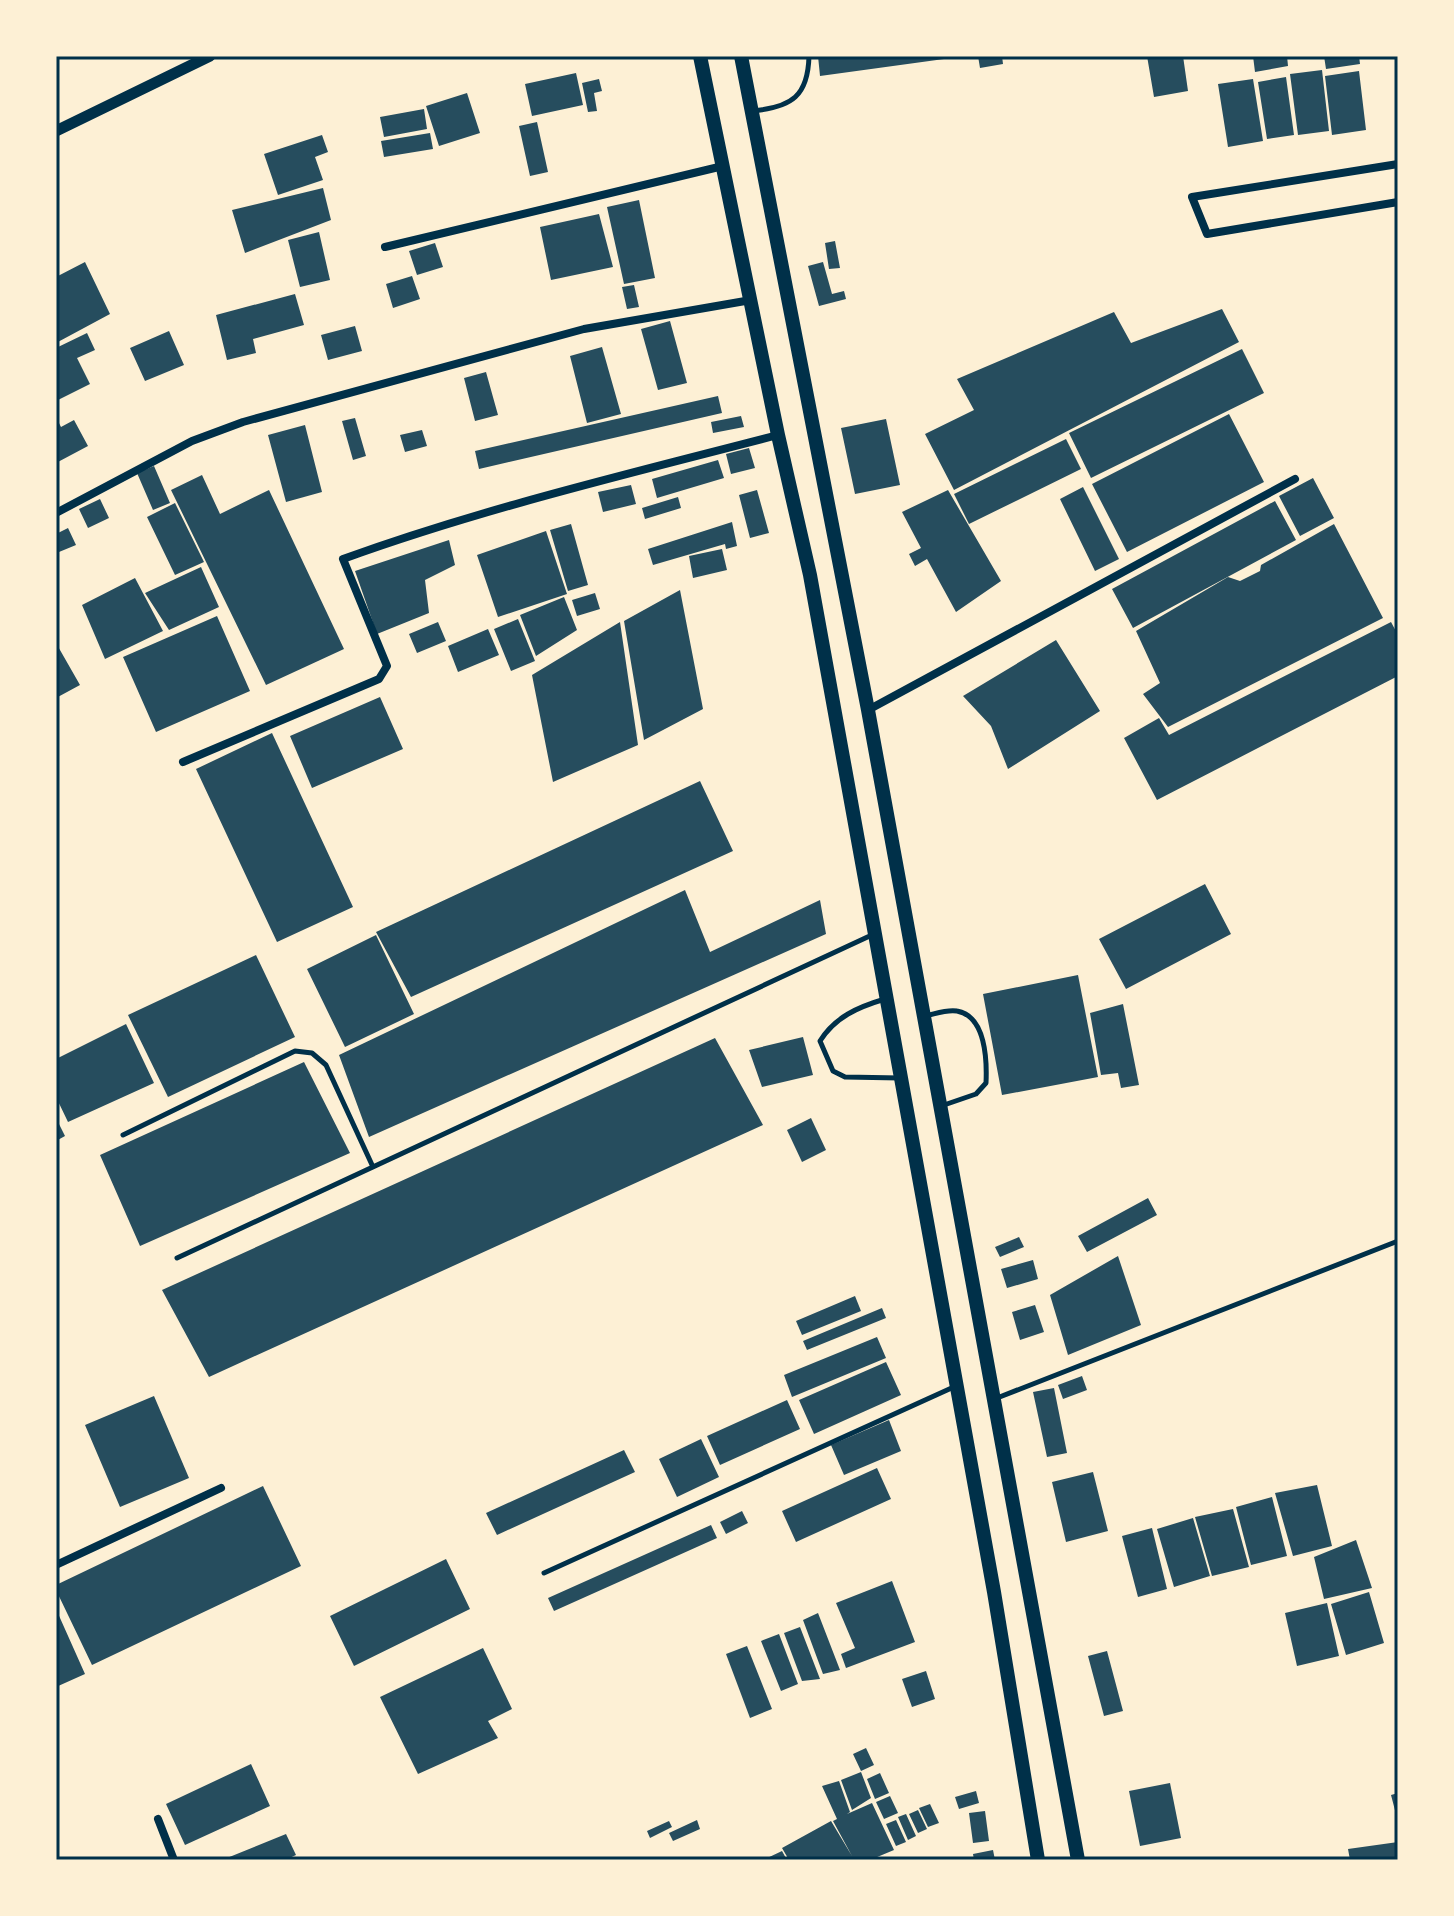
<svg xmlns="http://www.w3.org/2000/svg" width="1454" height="1916" font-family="'Noto Sans',sans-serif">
	<rect width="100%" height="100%" fill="#fdf0d5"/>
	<path fill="#264d5e" d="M 818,56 L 943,56 L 944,59 L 820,76 Z
		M 978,56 L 1002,56 L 1003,64 L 980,68 Z
		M 1147,56 L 1183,56 L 1188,91 L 1154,97 Z
		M 1253,56 L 1287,56 L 1288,66 L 1255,72 Z
		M 1324,56 L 1359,56 L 1360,64 L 1326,69 Z
		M 1322,70 L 1329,131 L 1298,135 L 1290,74 Z
		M 1359,71 L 1366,130 L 1332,135 L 1325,76 Z
		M 576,73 L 583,105 L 532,116 L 525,84 Z
		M 1286,77 L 1294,135 L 1267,139 L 1258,82 Z
		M 599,79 L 602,91 L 594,93 L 597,111 L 588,112 L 582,83 Z
		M 1253,79 L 1263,141 L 1228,147 L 1218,84 Z
		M 467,93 L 480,133 L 439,146 L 426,106 Z
		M 424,109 L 427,129 L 384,137 L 380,117 Z
		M 537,122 L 548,172 L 530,176 L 519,126 Z
		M 430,133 L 433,149 L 384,157 L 381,141 Z
		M 322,135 L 328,152 L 315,157 L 323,180 L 278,195 L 264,154 Z
		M 323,188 L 331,220 L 245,253 L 232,210 Z
		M 639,200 L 655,278 L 624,284 L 607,207 Z
		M 599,214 L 613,267 L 551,280 L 540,227 Z
		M 319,232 L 330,280 L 300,287 L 288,240 Z
		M 835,241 L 840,268 L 829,269 L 825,243 Z
		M 435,243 L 443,267 L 417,275 L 409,251 Z
		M 85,262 L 110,314 L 56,343 L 56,277 Z
		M 823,262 L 832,294 L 844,291 L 846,299 L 819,306 L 808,266 Z
		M 412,276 L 420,299 L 393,308 L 386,284 Z
		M 634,285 L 639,307 L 627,309 L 622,287 Z
		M 295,294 L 304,325 L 253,339 L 256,353 L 227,360 L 216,315 Z
		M 1222,309 L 1239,342 L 954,490 L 925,434 L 974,410 L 957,379 L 1114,312 L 1131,343 Z
		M 670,321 L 687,383 L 658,390 L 641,329 Z
		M 355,326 L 362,351 L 328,360 L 321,335 Z
		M 169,331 L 184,365 L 145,381 L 130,348 Z
		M 87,333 L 95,350 L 77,358 L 90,384 L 56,401 L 56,348 Z
		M 602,347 L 621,414 L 587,423 L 570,356 Z
		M 1242,349 L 1264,393 L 1091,478 L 1069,433 Z
		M 486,372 L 498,415 L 475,421 L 464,378 Z
		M 718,396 L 722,413 L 479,469 L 475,451 Z
		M 1229,414 L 1264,482 L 1127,552 L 1092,484 Z
		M 741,416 L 744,427 L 713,433 L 711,422 Z
		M 56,417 L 61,427 L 74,420 L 88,446 L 56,463 Z
		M 355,418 L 366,456 L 353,460 L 342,421 Z
		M 886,419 L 900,485 L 855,494 L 841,428 Z
		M 305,425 L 322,492 L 286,502 L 268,435 Z
		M 422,430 L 427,446 L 405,452 L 400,435 Z
		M 1066,439 L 1081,469 L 969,524 L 954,494 Z
		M 749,448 L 755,468 L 731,474 L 726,454 Z
		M 718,460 L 724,478 L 657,498 L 652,479 Z
		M 154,466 L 170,503 L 153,510 L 137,473 Z
		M 202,475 L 220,514 L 269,490 L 344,649 L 266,685 L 171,490 Z
		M 1313,478 L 1334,518 L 1300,536 L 1279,496 Z
		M 631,485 L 636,504 L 603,512 L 598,492 Z
		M 1083,487 L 1119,559 L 1095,571 L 1060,499 Z
		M 757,490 L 769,533 L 750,538 L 739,495 Z
		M 948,490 L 1001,581 L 956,612 L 927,559 L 915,566 L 909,554 L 921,548 L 902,512 Z
		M 678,497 L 681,508 L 645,519 L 642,508 Z
		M 100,499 L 109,518 L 88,528 L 79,509 Z
		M 1275,501 L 1296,540 L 1133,628 L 1112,589 Z
		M 175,503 L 204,562 L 175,575 L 147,517 Z
		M 732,522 L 737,546 L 726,549 L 725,544 L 653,565 L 648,549 Z
		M 571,524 L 588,585 L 568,591 L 550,530 Z
		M 1334,524 L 1383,618 L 1168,727 L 1143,694 L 1160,683 L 1136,631 L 1228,577 L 1240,581 L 1260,571 L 1261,565 Z
		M 68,528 L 76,545 L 59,552 L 56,534 Z
		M 546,531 L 567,594 L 498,617 L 477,555 Z
		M 449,540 L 455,565 L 425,580 L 429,613 L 377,634 L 355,571 Z
		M 722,549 L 727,570 L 693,578 L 689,556 Z
		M 201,567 L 219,607 L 169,630 L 145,593 Z
		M 135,578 L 163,631 L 105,659 L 82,605 Z
		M 680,590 L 703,709 L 644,740 L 624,621 Z
		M 595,593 L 600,609 L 577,616 L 572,600 Z
		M 564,597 L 577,630 L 536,656 L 520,615 Z
		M 217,616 L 250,691 L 156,732 L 123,657 Z
		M 518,619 L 535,661 L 511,671 L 494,629 Z
		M 438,622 L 446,641 L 417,653 L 409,634 Z
		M 620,622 L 638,745 L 553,782 L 532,675 Z
		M 1391,622 L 1398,635 L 1398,676 L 1157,800 L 1124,738 L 1159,718 L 1169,735 Z
		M 488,629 L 499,655 L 458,672 L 448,646 Z
		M 1056,640 L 1100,711 L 1008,769 L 991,726 L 963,696 Z
		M 56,643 L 80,685 L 56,698 Z
		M 380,697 L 403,749 L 312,788 L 290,736 Z
		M 272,733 L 353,907 L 277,942 L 196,769 Z
		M 700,781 L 733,851 L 411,997 L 376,932 Z
		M 1205,884 L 1231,934 L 1126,989 L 1099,939 Z
		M 685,890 L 710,952 L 820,900 L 826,934 L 369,1137 L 339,1055 Z
		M 376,935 L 414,1014 L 345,1047 L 307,969 Z
		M 256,955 L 295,1037 L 168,1097 L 128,1015 Z
		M 1078,975 L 1098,1077 L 1002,1095 L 983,994 Z
		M 1123,1004 L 1139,1085 L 1121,1088 L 1118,1073 L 1101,1075 L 1090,1013 Z
		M 126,1024 L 154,1083 L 68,1122 L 56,1097 L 56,1059 Z
		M 803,1037 L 813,1075 L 762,1087 L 749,1050 Z
		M 715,1038 L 763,1125 L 209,1377 L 162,1290 Z
		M 304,1062 L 350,1153 L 140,1246 L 100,1155 Z
		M 56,1118 L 65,1136 L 56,1141 Z
		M 811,1118 L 826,1150 L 802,1162 L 787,1130 Z
		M 1148,1198 L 1157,1215 L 1087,1252 L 1078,1236 Z
		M 1019,1237 L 1024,1247 L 1000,1257 L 995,1247 Z
		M 1118,1256 L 1141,1325 L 1068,1355 L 1050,1295 Z
		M 1033,1260 L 1038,1279 L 1007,1288 L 1001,1269 Z
		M 855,1296 L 861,1311 L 802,1335 L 796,1321 Z
		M 1035,1305 L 1044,1332 L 1020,1340 L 1012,1312 Z
		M 882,1308 L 886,1318 L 807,1350 L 803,1341 Z
		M 877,1337 L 886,1358 L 792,1397 L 784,1375 Z
		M 886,1362 L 901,1395 L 814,1434 L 799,1400 Z
		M 1082,1376 L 1087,1390 L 1063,1399 L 1058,1385 Z
		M 1054,1388 L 1067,1453 L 1047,1457 L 1033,1392 Z
		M 154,1396 L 189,1478 L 120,1507 L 85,1425 Z
		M 787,1400 L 800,1429 L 720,1465 L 707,1436 Z
		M 889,1420 L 901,1451 L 844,1475 L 831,1445 Z
		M 701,1439 L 719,1477 L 677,1497 L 659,1459 Z
		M 624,1450 L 635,1472 L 497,1535 L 486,1513 Z
		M 877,1468 L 891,1499 L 796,1542 L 782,1511 Z
		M 1093,1472 L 1108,1531 L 1066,1542 L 1052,1482 Z
		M 1317,1485 L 1332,1546 L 1293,1556 L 1275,1493 Z
		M 263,1486 L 301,1566 L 92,1665 L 56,1590 L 56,1585 Z
		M 1272,1497 L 1287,1556 L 1251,1565 L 1236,1507 Z
		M 1233,1509 L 1249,1567 L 1212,1576 L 1195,1517 Z
		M 742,1511 L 748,1523 L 726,1534 L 720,1522 Z
		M 1193,1518 L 1210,1576 L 1174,1587 L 1157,1529 Z
		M 711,1525 L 717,1538 L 554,1611 L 548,1598 Z
		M 1152,1528 L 1167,1589 L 1138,1597 L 1122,1536 Z
		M 1356,1540 L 1372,1588 L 1324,1599 L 1314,1557 Z
		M 446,1559 L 470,1609 L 354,1666 L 330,1616 Z
		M 892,1581 L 915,1642 L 846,1668 L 841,1654 L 855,1648 L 836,1603 Z
		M 1369,1592 L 1384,1643 L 1346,1655 L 1331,1604 Z
		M 1327,1603 L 1339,1656 L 1297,1666 L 1285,1613 Z
		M 56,1609 L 85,1674 L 56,1687 Z
		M 818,1613 L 840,1670 L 823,1674 L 803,1620 Z
		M 800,1627 L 820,1679 L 802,1681 L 784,1633 Z
		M 779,1634 L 798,1684 L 781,1691 L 761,1641 Z
		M 747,1646 L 772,1709 L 750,1718 L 726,1654 Z
		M 483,1648 L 512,1709 L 488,1721 L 498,1738 L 418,1774 L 380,1697 Z
		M 1107,1651 L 1123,1711 L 1104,1716 L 1088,1656 Z
		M 926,1671 L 935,1699 L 912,1707 L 902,1679 Z
		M 866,1748 L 874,1765 L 861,1771 L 853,1754 Z
		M 251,1764 L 270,1806 L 185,1845 L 166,1804 Z
		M 861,1772 L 871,1798 L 852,1810 L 841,1780 Z
		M 880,1773 L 889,1793 L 875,1799 L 867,1779 Z
		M 839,1781 L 850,1812 L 847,1814 L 872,1803 L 894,1850 L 870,1860 L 789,1860 L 782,1848 L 831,1821 L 852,1856 L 833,1821 L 837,1819 L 822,1786 Z
		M 1170,1783 L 1181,1838 L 1140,1846 L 1129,1791 Z
		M 976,1791 L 979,1803 L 959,1809 L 955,1797 Z
		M 1398,1793 L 1398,1818 L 1397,1818 L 1391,1795 Z
		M 890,1796 L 898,1813 L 884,1819 L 876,1802 Z
		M 930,1804 L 939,1823 L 928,1827 L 919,1808 Z
		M 918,1810 L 927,1829 L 918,1833 L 909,1814 Z
		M 985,1811 L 989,1841 L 973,1843 L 969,1813 Z
		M 906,1814 L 916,1836 L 908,1840 L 898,1817 Z
		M 697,1820 L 700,1829 L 673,1841 L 669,1833 Z
		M 896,1820 L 906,1842 L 896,1846 L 886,1824 Z
		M 669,1821 L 672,1827 L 650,1838 L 647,1831 Z
		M 286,1834 L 296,1855 L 285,1860 L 222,1860 Z
		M 1398,1842 L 1398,1860 L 1350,1860 L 1348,1849 Z
		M 993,1850 L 995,1860 L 974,1860 L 973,1854 Z
		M 782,1851 L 787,1860 L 763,1860 Z"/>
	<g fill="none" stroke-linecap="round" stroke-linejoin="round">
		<path stroke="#003049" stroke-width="5" d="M 753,111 C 792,107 808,96 809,56
			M 885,999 C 858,1007 835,1017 820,1041 L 833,1071 L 845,1077 L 900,1078
			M 925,1016 C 935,1014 947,1009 957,1011 C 986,1016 987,1061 986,1083 L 976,1094 L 944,1105
			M 123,1135 L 295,1051 L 312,1053 L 326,1065 L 373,1167
			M 177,1258 L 874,934
			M 997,1398 L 1398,1241
			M 544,1573 L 956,1386"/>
		<path stroke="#003049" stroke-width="8" d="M 1398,164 L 1192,197 L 1207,234 L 1398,202
			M 385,247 L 723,166
			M 56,513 L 192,441 L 243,422 L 584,329 L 751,300
			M 868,710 L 1295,479
			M 183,762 L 379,679 L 387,666 L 343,559 C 484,508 632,473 778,435
			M 56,1565 L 221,1488
			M 158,1819 L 174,1860"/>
		<path stroke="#003049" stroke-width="11" d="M 56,131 L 210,56"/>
		<path stroke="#003049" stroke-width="14" d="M 700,56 L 778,435 L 810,575 L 994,1592 L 1038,1860
			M 741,56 L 868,710 L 1078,1860"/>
	</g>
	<rect width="1454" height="1916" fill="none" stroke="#fdf0d5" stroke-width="116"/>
	<rect x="58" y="58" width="1338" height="1800" fill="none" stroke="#003049" stroke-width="3"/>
</svg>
